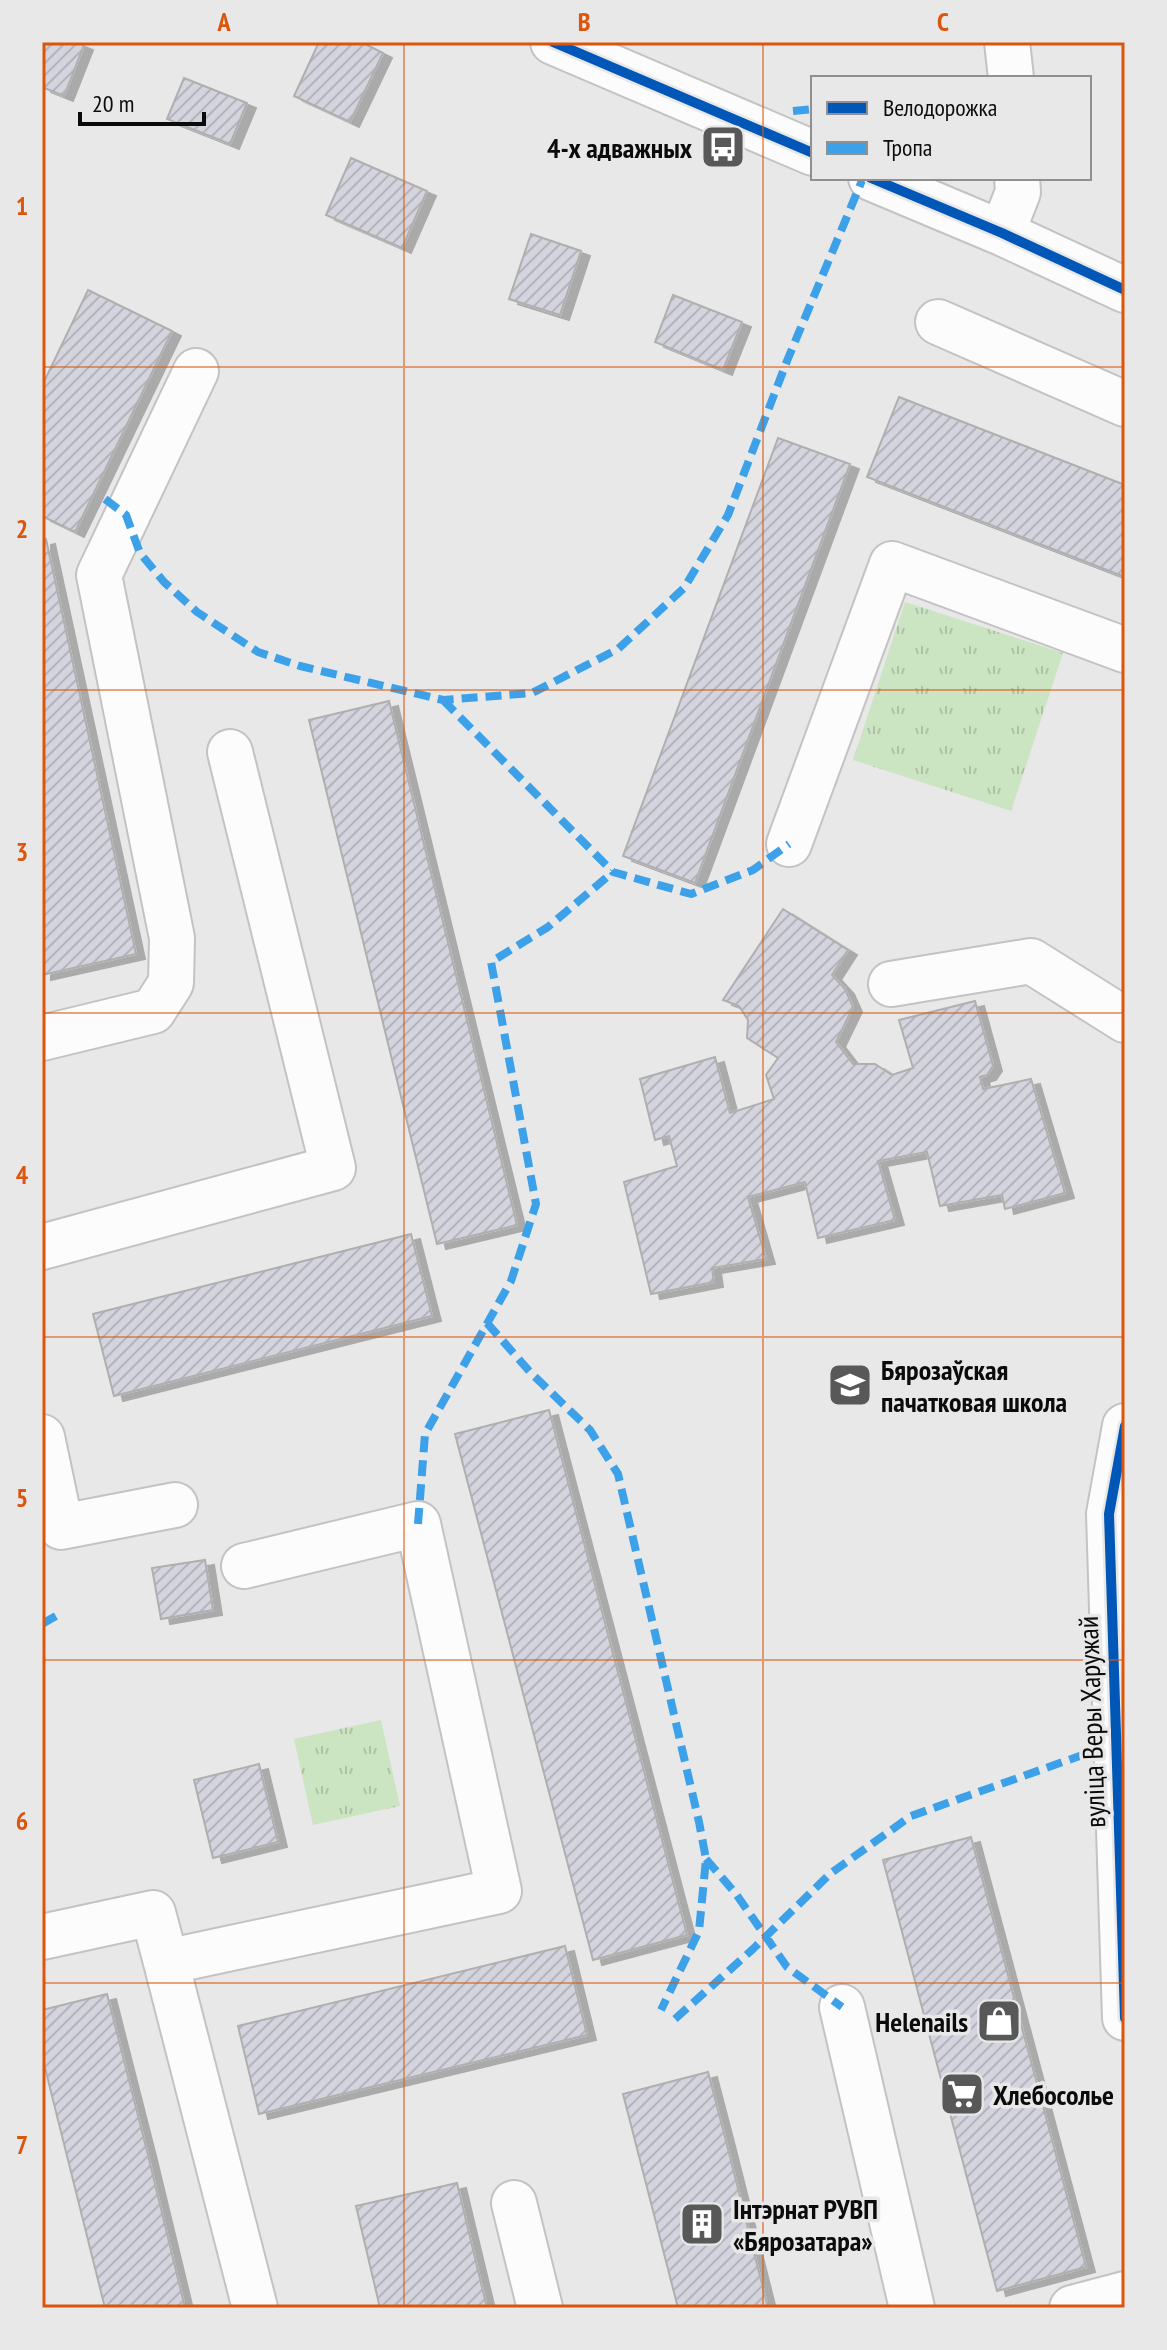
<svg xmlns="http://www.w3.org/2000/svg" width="1167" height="2350" font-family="'PT Sans Narrow',sans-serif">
	<defs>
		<pattern id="park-tufts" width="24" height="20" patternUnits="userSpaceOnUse" patternTransform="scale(2)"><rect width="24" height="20" fill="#cbe4c1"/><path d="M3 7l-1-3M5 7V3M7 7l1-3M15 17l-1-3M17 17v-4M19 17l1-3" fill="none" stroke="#adc2a5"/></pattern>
		<pattern id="building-hatch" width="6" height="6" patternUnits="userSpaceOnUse" patternTransform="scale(2)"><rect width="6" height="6" fill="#d3d4dd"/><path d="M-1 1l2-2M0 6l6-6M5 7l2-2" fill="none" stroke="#b4b5bc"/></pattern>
		<filter id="shadow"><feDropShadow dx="9" dy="5" stdDeviation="0" flood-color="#0004"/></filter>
	</defs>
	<rect width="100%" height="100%" fill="#e8e8e9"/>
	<path fill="url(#park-tufts)" d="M 905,602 L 1063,653 L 1011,811 L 853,760 Z
		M 381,1720 L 400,1806 L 313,1825 L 294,1739 Z"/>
	<path fill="url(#building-hatch)" stroke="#afafb0" stroke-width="2" filter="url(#shadow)" d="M 42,42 L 76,42 L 84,45 L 64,96 L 42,87 Z
		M 319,42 L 361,42 L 383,53 L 350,122 L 294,96 Z
		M 184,78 L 247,103 L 230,144 L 167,119 Z
		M 351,158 L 427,191 L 402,248 L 326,215 Z
		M 531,234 L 581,251 L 560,315 L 509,299 Z
		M 88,290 L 172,331 L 75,532 L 42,516 L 42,386 Z
		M 673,295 L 742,322 L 723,370 L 655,342 Z
		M 899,397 L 1125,485 L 1125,577 L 867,477 Z
		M 778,438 L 850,464 L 695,883 L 623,856 Z
		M 46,539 L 136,954 L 42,975 L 42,540 Z
		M 389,701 L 517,1225 L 437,1244 L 309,720 Z
		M 783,909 L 848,950 L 832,975 L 845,989 L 853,1007 L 836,1042 L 853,1064 L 875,1064 L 892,1075 L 913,1068 L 899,1020 L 975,1001 L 993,1066 L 987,1075 L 980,1077 L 983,1089 L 1031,1079 L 1065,1193 L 1005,1209 L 1002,1195 L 940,1206 L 927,1152 L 878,1161 L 895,1220 L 818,1238 L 805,1182 L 748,1197 L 766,1259 L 712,1268 L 714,1282 L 651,1294 L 624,1182 L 677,1166 L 669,1136 L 655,1140 L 640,1079 L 715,1057 L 730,1113 L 774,1099 L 766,1075 L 778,1058 L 747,1038 L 748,1020 L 739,1006 L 723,1000 Z
		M 411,1234 L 432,1316 L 114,1396 L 93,1314 Z
		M 549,1410 L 687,1935 L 593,1960 L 455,1434 Z
		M 205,1560 L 213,1610 L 161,1619 L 152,1568 Z
		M 259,1764 L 278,1842 L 213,1858 L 194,1780 Z
		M 971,1837 L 1086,2267 L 997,2291 L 883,1860 Z
		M 565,1946 L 587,2035 L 259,2114 L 238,2026 Z
		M 107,1994 L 147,2151 L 185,2308 L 105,2308 L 42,2056 L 42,2010 Z
		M 708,2072 L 726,2141 L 768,2308 L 678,2308 L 623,2094 Z
		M 457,2183 L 487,2308 L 380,2308 L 356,2206 Z"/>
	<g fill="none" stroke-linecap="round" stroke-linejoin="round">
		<g stroke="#c3c3c4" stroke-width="48">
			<path id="minor" d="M 553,42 L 813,153
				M 1007,42 L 1011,78
				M 871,178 L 1002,233 L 1125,290
				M 1002,233 L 1018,192 L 1017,178
				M 938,322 L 1125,404
				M 789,844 L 892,564 L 1125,650
				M 891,984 L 1031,961 L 1125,1020
				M 42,1038 L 153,1011 L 171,983 L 172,938 L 99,575 L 196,371
				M 42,1247 L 333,1168 L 230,752
				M 1125,1426 L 1109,1514 L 1125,2018
				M 42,1437 L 61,1527 L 175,1505
				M 42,1937 L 153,1913 L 166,1962 L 499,1891 L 418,1524 L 244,1566
				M 166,1962 L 255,2308
				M 842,2007 L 912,2308
				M 514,2203 L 540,2308
				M 1072,2308 L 1125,2294"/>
		</g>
		<use href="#minor" stroke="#fcfcfc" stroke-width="44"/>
		<path stroke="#3ca1e9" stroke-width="8" stroke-dasharray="16 8" stroke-linecap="butt" d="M 793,111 L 813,109
			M 105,499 L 126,515 L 140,553 L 164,582 L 197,612 L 258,652 L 300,666 L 443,700 L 532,693 L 618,649 L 684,588 L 728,515 L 787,361 L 863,178
			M 443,700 L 613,872 L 691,894 L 753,870 L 789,844
			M 487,1323 L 531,1373 L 590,1430 L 618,1474 L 699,1822 L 706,1859 L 699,1931 L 661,2010
			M 418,1524 L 425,1434 L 511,1281 L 536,1204 L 491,962 L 548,927 L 613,872
			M 42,1624 L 56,1616
			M 706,1859 L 736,1894 L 787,1967 L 842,2007
			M 675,2019 L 753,1949 L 831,1873 L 911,1816 L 1088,1753"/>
		<g stroke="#e8e8e9" stroke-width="15">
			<path id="cycleway" d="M 553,42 L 813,153
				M 871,178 L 1002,233 L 1125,290
				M 1125,1426 L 1109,1514 L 1125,2018"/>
		</g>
		<use href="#cycleway" stroke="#0057b8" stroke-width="10"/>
	</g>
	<path fill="none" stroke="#dd550c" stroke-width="2" stroke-opacity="0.55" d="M 404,42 L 404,2308M 763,42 L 763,2308M 42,367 L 1125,367M 42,690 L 1125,690M 42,1013 L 1125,1013M 42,1337 L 1125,1337M 42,1660 L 1125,1660M 42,1983 L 1125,1983"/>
	<defs>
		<g id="bus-square" transform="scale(2.3)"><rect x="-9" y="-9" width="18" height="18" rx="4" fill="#585859" stroke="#e8e8e9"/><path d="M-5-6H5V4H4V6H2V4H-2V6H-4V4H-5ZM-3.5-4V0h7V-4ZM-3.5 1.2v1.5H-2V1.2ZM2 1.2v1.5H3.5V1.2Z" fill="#fff"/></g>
		<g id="school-square" transform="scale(2.3)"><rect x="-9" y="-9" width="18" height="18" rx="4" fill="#585859" stroke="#e8e8e9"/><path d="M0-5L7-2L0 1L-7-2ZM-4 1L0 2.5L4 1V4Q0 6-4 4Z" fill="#fff"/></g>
		<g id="shop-square" transform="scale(2.3)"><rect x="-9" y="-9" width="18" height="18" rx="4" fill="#585859" stroke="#e8e8e9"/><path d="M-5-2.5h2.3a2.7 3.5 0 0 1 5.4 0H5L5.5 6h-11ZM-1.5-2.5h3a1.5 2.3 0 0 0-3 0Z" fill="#fff"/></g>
		<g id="supermarket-square" transform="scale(2.3)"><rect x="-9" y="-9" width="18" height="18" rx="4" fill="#585859" stroke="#e8e8e9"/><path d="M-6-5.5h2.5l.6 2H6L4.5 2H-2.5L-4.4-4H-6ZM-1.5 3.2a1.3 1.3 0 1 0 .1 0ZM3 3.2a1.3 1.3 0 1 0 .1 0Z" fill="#fff"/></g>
		<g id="building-square" transform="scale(2.3)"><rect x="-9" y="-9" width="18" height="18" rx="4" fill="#585859" stroke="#e8e8e9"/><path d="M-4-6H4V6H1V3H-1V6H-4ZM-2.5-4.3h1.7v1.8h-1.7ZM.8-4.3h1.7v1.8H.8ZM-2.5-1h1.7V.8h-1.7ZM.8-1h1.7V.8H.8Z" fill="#fff"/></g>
	</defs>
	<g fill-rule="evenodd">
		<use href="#bus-square" x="723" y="147"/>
		<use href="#school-square" x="850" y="1385"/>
		<use href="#shop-square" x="999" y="2021"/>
		<use href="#supermarket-square" x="962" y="2094"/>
		<use href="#building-square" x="702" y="2224"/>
	</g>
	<g text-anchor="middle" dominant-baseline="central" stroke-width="7" stroke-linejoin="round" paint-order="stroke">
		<g font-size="28" font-weight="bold" fill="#0b0b0c" stroke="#e8e8e9" text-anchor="start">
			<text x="692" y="147" text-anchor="end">4-х адважных</text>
			<text x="881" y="1369">Бярозаўская<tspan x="881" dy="32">пачатковая школа</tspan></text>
			<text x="968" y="2021" text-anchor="end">Helenails</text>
			<text x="993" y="2094">Хлебосолье</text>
			<text x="733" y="2208">Інтэрнат РУВП<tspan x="733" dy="32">«Бярозатара»</tspan></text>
		</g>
		<g font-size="28" fill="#0b0b0c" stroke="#e8e8e9">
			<text transform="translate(1091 1722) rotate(-92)">вуліца Веры Харужай</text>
		</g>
	</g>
	<rect width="1167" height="2350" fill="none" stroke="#e8e8e9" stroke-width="88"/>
	<rect x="811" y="76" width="280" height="104" fill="#e8e8e9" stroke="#909091" stroke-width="2"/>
	<rect x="827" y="102" width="40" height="12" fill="#0057b8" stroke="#909091" stroke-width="2"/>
	<text x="883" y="116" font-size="24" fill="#0b0b0c">Велодорожка</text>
	<rect x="827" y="142" width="40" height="12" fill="#3ca1e9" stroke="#909091" stroke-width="2"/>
	<text x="883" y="156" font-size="24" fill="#0b0b0c">Тропа</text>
	<path d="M80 112v12h124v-12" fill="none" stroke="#0b0b0c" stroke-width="4"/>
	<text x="92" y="112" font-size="24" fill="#0b0b0c" stroke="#e8e8e9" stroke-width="6" paint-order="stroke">20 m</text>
	<rect x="44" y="44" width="1079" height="2262" fill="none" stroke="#dd550c" stroke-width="3"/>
	<g font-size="26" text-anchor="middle" font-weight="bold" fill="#dd550c">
		<text x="224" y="31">A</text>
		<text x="584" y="31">B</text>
		<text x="943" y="31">C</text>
		<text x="22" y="215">1</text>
		<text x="22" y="538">2</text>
		<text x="22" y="861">3</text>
		<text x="22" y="1184">4</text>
		<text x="22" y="1507">5</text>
		<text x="22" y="1830">6</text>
		<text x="22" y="2154">7</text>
	</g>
</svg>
